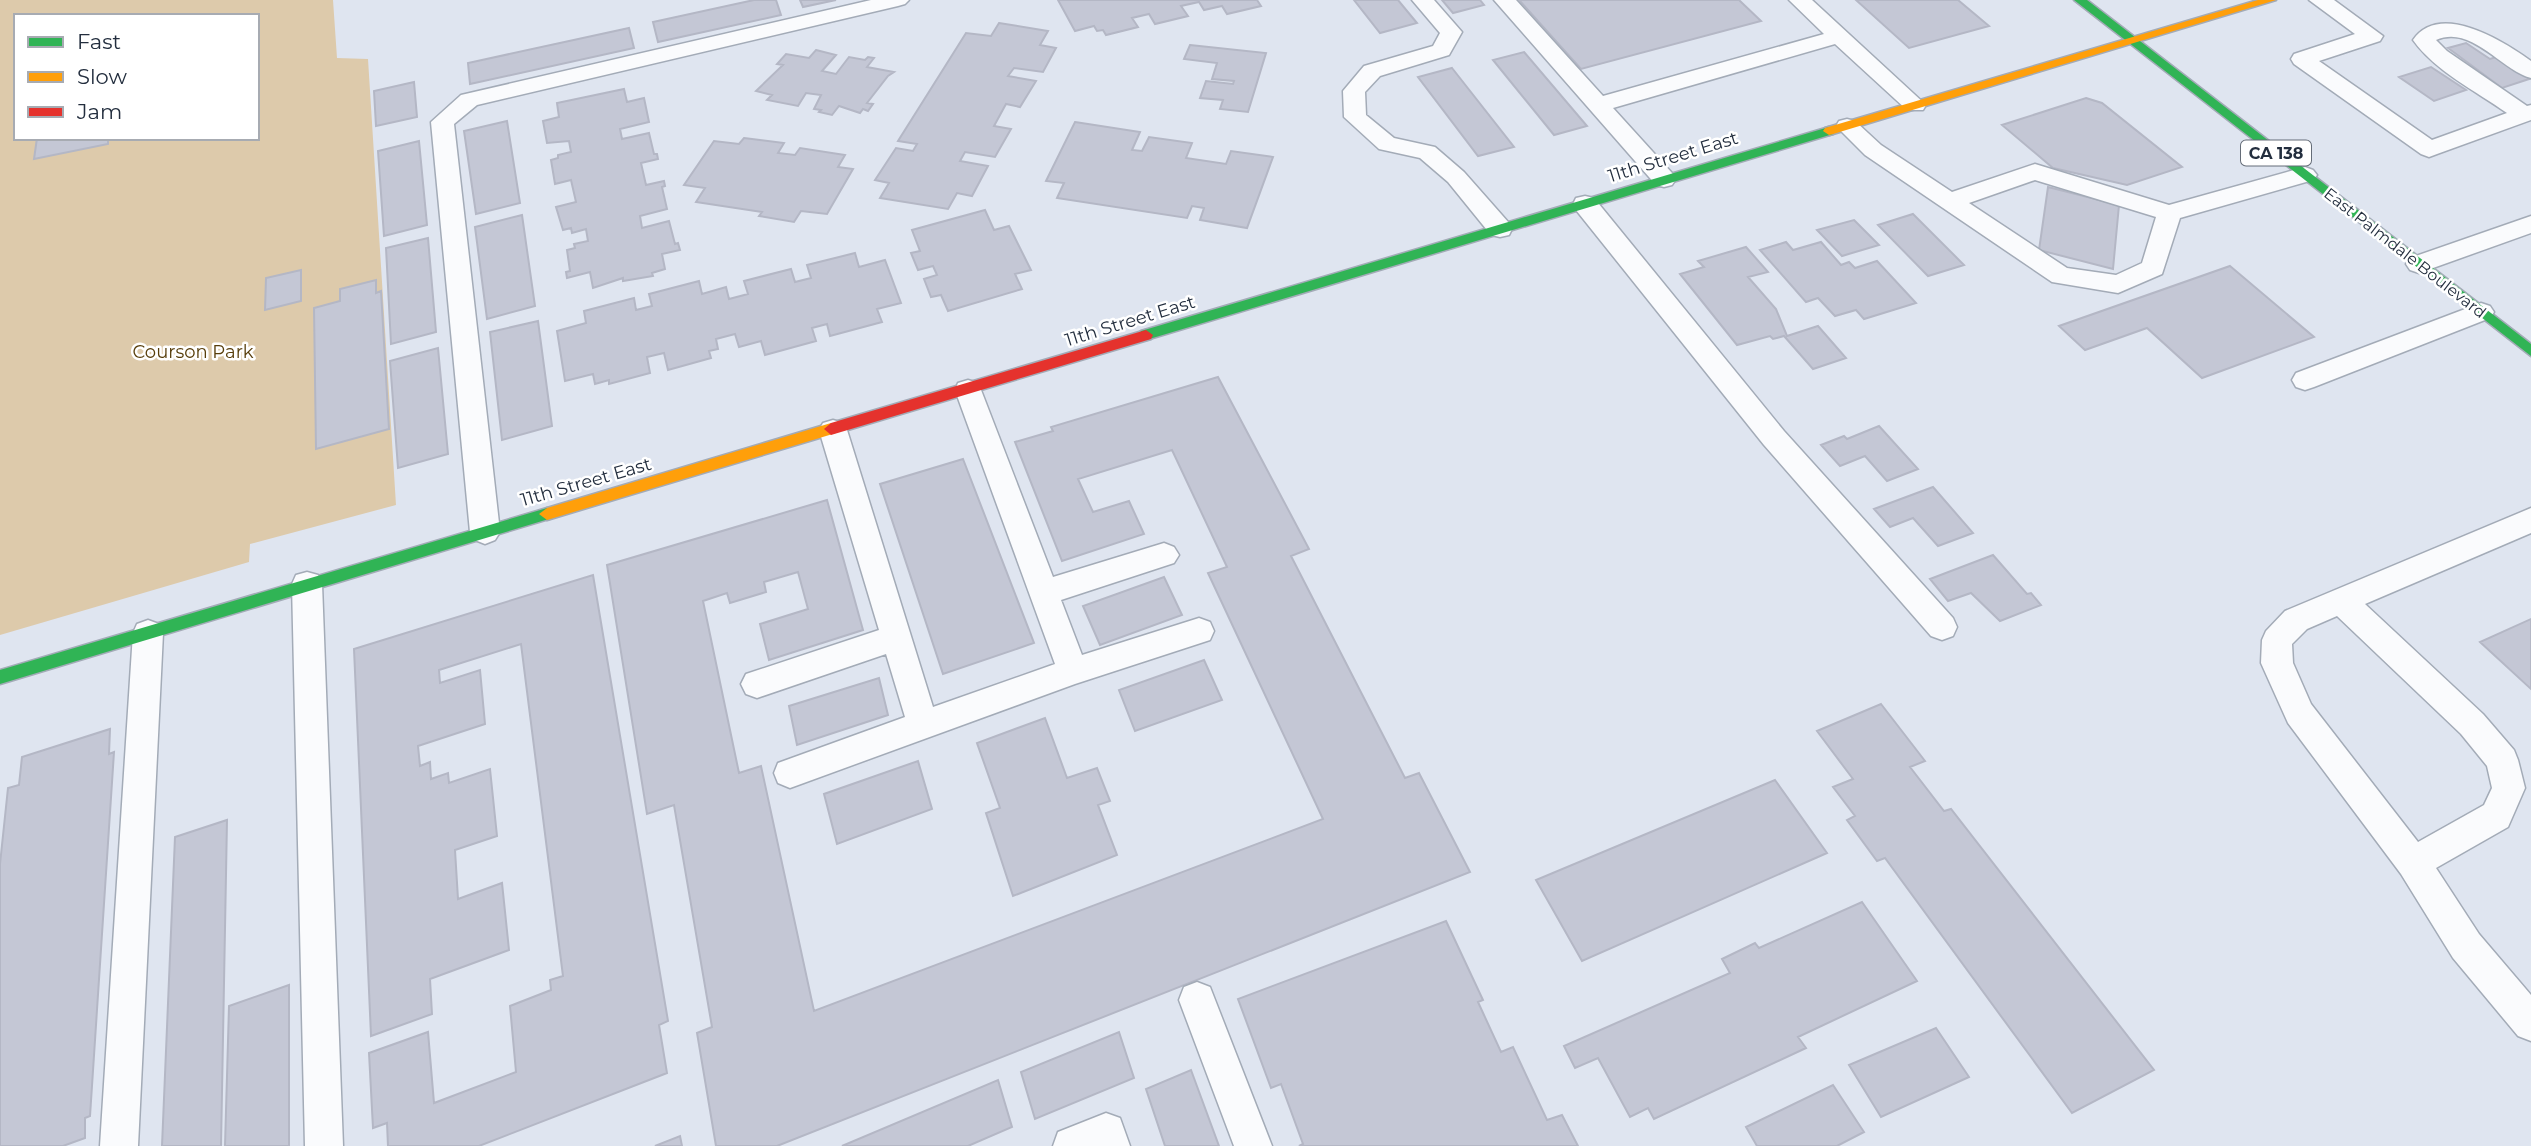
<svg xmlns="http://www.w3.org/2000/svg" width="2531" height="1146" font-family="Montserrat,sans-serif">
	<rect width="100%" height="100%" fill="#dfe5f0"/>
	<path fill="#ddcaab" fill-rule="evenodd" d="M 0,0 L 333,0 L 337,58 L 368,59 L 396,505 L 250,544 L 249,562 L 0,635 ZM 16,16 L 257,16 L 257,138 L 16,138 Z"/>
	<path fill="#c4c7d5" stroke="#b4b7c5" stroke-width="2" d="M 754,0 L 776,0 L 781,15 L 658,42 L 653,22 Z
		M 800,0 L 836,0 L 803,7 Z
		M 1058,0 L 1257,0 L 1261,6 L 1227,14 L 1222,6 L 1204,10 L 1199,2 L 1181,6 L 1188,16 L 1155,24 L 1149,14 L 1132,18 L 1138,27 L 1106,35 L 1103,30 L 1097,31 L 1094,26 L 1075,31 Z
		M 1354,0 L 1398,0 L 1417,23 L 1380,33 Z
		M 1442,0 L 1480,0 L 1484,5 L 1453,13 Z
		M 1519,0 L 1739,0 L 1761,21 L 1581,69 Z
		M 1856,0 L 1958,0 L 1989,26 L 1909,48 Z
		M 999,23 L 1048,31 L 1040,45 L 1056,48 L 1043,72 L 1014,68 L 1008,76 L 1036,81 L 1020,107 L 1006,104 L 994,126 L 1011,129 L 995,157 L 965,152 L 960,161 L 988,166 L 972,196 L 957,193 L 948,209 L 880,198 L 889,183 L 875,180 L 896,148 L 913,151 L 917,144 L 898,141 L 966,33 L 991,36 Z
		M 629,28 L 634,48 L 470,84 L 468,63 Z
		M 2466,43 L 2490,59 L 2496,57 L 2529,79 L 2502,88 L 2448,48 Z
		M 1190,45 L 1266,53 L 1248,112 L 1220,109 L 1223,100 L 1200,98 L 1206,81 L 1233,84 L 1234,81 L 1212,79 L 1217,63 L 1184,59 Z
		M 816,50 L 836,55 L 822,71 L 836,74 L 849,57 L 865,60 L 868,57 L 874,58 L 867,67 L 894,72 L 888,76 L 867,103 L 873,104 L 868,111 L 863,109 L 860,113 L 839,106 L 832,115 L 819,112 L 821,110 L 814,109 L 821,95 L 806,93 L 798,106 L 767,100 L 772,95 L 756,91 L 783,65 L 777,64 L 786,54 L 809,58 Z
		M 1524,52 L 1587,126 L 1554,135 L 1493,60 Z
		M 2431,67 L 2466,90 L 2434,101 L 2399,77 Z
		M 1452,68 L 1514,147 L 1478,156 L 1418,77 Z
		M 414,82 L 417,117 L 376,126 L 374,91 Z
		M 624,89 L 627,102 L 644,98 L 649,122 L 620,129 L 622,139 L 649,133 L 654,154 L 657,154 L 658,159 L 641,163 L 646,185 L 664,181 L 665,186 L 662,187 L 667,209 L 640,216 L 642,228 L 669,221 L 675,244 L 678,243 L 680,250 L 662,254 L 665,269 L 652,273 L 653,276 L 623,281 L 623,278 L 593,288 L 590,272 L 567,278 L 566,272 L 570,271 L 567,250 L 575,248 L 574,244 L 588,241 L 586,229 L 572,233 L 571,228 L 563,230 L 556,207 L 576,202 L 571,180 L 555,184 L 551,160 L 558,158 L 558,155 L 571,152 L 569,141 L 547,143 L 543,121 L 559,117 L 557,103 Z
		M 2086,98 L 2102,103 L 2182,167 L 2127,185 L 2053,168 L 2002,125 Z
		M 507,121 L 520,203 L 476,214 L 464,131 Z
		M 1075,122 L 1140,132 L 1132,150 L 1142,151 L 1149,137 L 1192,143 L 1186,158 L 1226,164 L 1231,151 L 1273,157 L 1247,228 L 1200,220 L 1204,208 L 1192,206 L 1187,218 L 1057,198 L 1064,183 L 1046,181 Z
		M 37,138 L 108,138 L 108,144 L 34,159 Z
		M 744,138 L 784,143 L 778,153 L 795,155 L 800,148 L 845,155 L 838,167 L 853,169 L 827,214 L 801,211 L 794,222 L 759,216 L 762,212 L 696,202 L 705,188 L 684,185 L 714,141 L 739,144 Z
		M 419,141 L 427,225 L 384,236 L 378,151 Z
		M 2048,187 L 2119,205 L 2113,269 L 2039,250 Z
		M 985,210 L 994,230 L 1009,226 L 1031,270 L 1015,274 L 1022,289 L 948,311 L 941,295 L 931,297 L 924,279 L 937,275 L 933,266 L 918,270 L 911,253 L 920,251 L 912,230 Z
		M 1913,214 L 1964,265 L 1928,276 L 1878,225 Z
		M 522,215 L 535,306 L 487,319 L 475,227 Z
		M 1854,220 L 1879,245 L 1842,256 L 1817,230 Z
		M 428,238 L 436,332 L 391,344 L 386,248 Z
		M 1786,242 L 1793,250 L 1821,242 L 1841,265 L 1849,262 L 1855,268 L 1877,261 L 1916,303 L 1864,319 L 1856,310 L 1835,316 L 1818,298 L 1806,302 L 1760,250 Z
		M 1746,247 L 1768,272 L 1748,277 L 1776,309 L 1787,336 L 1818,326 L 1846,358 L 1813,369 L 1784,336 L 1773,339 L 1770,336 L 1737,345 L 1680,274 L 1704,267 L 1698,261 Z
		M 855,253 L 859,267 L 885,260 L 901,303 L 877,309 L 882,322 L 830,336 L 827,324 L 812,328 L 816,341 L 765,355 L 761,341 L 739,347 L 735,334 L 716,339 L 718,349 L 709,351 L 711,358 L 668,370 L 664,353 L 647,357 L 650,373 L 609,384 L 609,380 L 595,384 L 593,374 L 565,381 L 557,331 L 586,323 L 584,311 L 634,298 L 636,310 L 652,306 L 649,294 L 699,281 L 702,294 L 726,287 L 729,299 L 748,294 L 744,281 L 791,269 L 795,282 L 811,278 L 807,265 Z
		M 2230,266 L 2314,337 L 2202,378 L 2147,328 L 2085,350 L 2059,326 Z
		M 301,270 L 301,301 L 265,310 L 266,278 Z
		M 376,280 L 376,293 L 381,291 L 389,429 L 316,449 L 314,308 L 340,301 L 340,289 Z
		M 538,321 L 552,426 L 502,440 L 490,332 Z
		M 438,348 L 448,454 L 398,468 L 390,361 Z
		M 1218,377 L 1309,549 L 1291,556 L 1405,778 L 1419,773 L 1470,872 L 777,1146 L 716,1146 L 697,1033 L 712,1027 L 674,805 L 647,814 L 607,565 L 827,500 L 863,630 L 769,660 L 760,624 L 808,609 L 798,572 L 764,582 L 766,592 L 730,603 L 727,593 L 703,601 L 739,773 L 761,766 L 814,1011 L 1323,819 L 1208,573 L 1227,567 L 1172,450 L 1078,479 L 1093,512 L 1129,501 L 1144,534 L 1062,561 L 1015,442 L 1053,431 L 1051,427 Z
		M 1879,426 L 1918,469 L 1887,481 L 1865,456 L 1840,466 L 1821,445 L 1844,436 L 1847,439 Z
		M 963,459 L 1034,643 L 943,674 L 880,484 Z
		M 1933,487 L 1973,533 L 1938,546 L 1913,518 L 1890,527 L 1874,509 Z
		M 1993,555 L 2027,594 L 2031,593 L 2041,605 L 2000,621 L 1971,593 L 1948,601 L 1930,579 Z
		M 593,575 L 668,1021 L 659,1025 L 667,1073 L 479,1146 L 388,1146 L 387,1123 L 373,1128 L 369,1053 L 428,1032 L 434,1103 L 516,1072 L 510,1006 L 551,990 L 550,980 L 563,976 L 521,644 L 439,670 L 440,683 L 480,670 L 485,724 L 418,746 L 420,766 L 430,762 L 431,779 L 448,773 L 449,783 L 490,769 L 497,836 L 455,850 L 458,899 L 502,883 L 509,950 L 430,979 L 432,1014 L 371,1036 L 354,649 Z
		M 1164,577 L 1182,615 L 1100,645 L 1083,606 Z
		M 2531,619 L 2531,689 L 2480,642 Z
		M 1204,660 L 1222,700 L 1135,731 L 1119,690 Z
		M 879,678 L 888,715 L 797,745 L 789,706 Z
		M 1881,704 L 1925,761 L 1910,767 L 1944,811 L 1951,809 L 2154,1070 L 2072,1113 L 1885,858 L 1877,861 L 1847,820 L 1855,816 L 1833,787 L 1853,779 L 1817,731 Z
		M 1045,718 L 1067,778 L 1097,768 L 1110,801 L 1098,805 L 1117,855 L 1013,896 L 986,813 L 1000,808 L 977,743 Z
		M 110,729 L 109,754 L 114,752 L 90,1116 L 85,1118 L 85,1138 L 63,1146 L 0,1146 L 0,864 L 8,788 L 19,785 L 22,757 Z
		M 918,761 L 932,809 L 837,844 L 824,794 Z
		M 1775,780 L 1827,853 L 1582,961 L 1536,880 Z
		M 227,820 L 221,1146 L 162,1146 L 175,837 Z
		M 1862,902 L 1917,981 L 1798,1037 L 1806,1048 L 1654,1119 L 1648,1108 L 1630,1117 L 1598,1058 L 1575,1068 L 1564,1046 L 1730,973 L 1722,959 L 1755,943 L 1759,948 Z
		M 1446,921 L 1483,1000 L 1478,1002 L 1501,1052 L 1513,1047 L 1547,1120 L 1562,1115 L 1578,1146 L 1299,1146 L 1303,1144 L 1281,1084 L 1271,1088 L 1238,999 Z
		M 289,985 L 289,1146 L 225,1146 L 229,1006 Z
		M 1936,1028 L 1969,1077 L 1881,1117 L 1849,1065 Z
		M 1119,1032 L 1134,1078 L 1035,1119 L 1021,1072 Z
		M 1191,1070 L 1219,1146 L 1165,1146 L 1146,1089 Z
		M 998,1080 L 1012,1127 L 968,1146 L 842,1146 Z
		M 1833,1085 L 1864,1132 L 1837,1146 L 1757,1146 L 1746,1127 Z
		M 680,1136 L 682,1146 L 655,1146 Z"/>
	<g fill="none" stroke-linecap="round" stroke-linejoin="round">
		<g stroke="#a3abb7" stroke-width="3">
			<path id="lane" d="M 871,0 L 909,0 L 905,4 L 898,6 L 477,105 L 454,124 L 500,532 L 495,540 L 485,544 L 475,540 L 470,532 L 431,122 L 461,95 Z
				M 1412,0 L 1434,0 L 1462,32 L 1449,55 L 1380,76 L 1365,92 L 1366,115 L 1394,138 L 1435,147 L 1464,172 L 1509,223 L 1512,229 L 1509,235 L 1500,237 L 1491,235 L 1448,182 L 1420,158 L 1379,149 L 1344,117 L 1343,91 L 1364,66 L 1433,46 L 1440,33 Z
				M 1494,0 L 1516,0 L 1603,96 L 1824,34 L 1789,0 L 1812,0 L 1926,105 L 1923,110 L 1907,110 L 1835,44 L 1613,108 L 1672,173 L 1676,179 L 1672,185 L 1664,187 L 1656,185 Z
				M 2309,0 L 2334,0 L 2383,36 L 2380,41 L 2319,61 L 2432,140 L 2507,113 C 2476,91 2435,71 2413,40 C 2440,1 2503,41 2531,61 L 2531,78 C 2501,70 2471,24 2436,40 L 2447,51 L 2527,106 L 2531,105 L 2531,120 L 2437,154 L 2429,157 L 2421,154 L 2294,64 L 2291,59 L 2294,54 L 2355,34 Z
				M 1847,119 L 1855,121 L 1881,145 L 1952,192 L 2035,164 L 2169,205 L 2305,167 L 2313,170 L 2317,175 L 2313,180 L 2180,218 L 2162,274 L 2118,293 L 2052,282 L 1865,155 L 1836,126 L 1839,121 ZM 2035,180 L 2156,217 L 2142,263 L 2116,275 L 2067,268 L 1969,203 Z
				M 1585,196 L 1594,198 L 1784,431 L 1953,618 L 1957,627 L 1953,636 L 1942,640 L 1931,636 L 1764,445 L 1576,210 L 1573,204 L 1576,198 Z
				M 2531,216 L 2531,233 L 2419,273 L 2410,270 L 2406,264 L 2410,258 Z
				M 2481,303 L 2490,306 L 2494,312 L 2490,318 L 2314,387 L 2305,390 L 2296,387 L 2292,380 L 2296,373 Z
				M 968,380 L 978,383 L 981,390 L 1053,577 L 1164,543 L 1174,547 L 1179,555 L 1174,563 L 1061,600 L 1082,655 L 1199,618 L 1210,622 L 1214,631 L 1210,640 L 1075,684 L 790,788 L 778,783 L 774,773 L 778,763 L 905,717 L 886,654 L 757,698 L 746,694 L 741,684 L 746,674 L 879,630 L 819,430 L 823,423 L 833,420 L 843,423 L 847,430 L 933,707 L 1055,664 L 955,390 L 958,383 Z
				M 2531,508 L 2531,533 L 2365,604 L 2483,714 L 2514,750 L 2518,760 L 2525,788 L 2508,827 L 2436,868 L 2479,934 L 2531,995 L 2531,1041 L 2518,1036 L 2453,958 L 2401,874 L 2288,723 L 2261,663 L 2262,640 L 2266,631 L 2285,611 ZM 2337,616 L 2461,734 L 2487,766 L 2492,788 L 2484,805 L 2418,842 L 2311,704 L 2293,663 L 2292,644 L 2307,629 Z
				M 307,572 L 318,575 L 322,584 L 343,1146 L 305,1146 L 292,584 L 296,575 Z
				M 148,620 L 159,624 L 163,633 L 138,1146 L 100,1146 L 133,633 L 137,624 Z
				M 1197,982 L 1210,987 L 1272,1146 L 1234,1146 L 1179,1000 L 1184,987 Z
				M 1106,1113 L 1120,1118 L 1130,1146 L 1053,1146 L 1058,1132 Z"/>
		</g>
		<g stroke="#a3abb7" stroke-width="3">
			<path id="fast" d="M 2074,0 L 2087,0 L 2531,344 L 2531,356 Z
				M 1829,127 L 1835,131 L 1833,134 L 1146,340 L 1139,335 L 1141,331 Z
				M 547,508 L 552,510 L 555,514 L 552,518 L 0,684 L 0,670 Z"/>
		</g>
		<g stroke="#a3abb7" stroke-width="3">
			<path id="slow" d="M 2258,0 L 2276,0 L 1833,134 L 1829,135 L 1823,131 L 1825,128 Z
				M 831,423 L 838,429 L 836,433 L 547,520 L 539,514 L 547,508 Z"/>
		</g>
		<g stroke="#a3abb7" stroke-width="3">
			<path id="jam" d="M 1146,330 L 1153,335 L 1151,339 L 831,435 L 824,429 L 831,423 Z"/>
		</g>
		<use href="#lane" fill="#fafbfd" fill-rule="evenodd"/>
		<use href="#fast" fill="#30b455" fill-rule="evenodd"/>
		<use href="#slow" fill="#ff9f0a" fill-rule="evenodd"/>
		<use href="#jam" fill="#e5322d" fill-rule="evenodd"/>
	</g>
	<g text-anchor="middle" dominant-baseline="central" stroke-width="5" stroke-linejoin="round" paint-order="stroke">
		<rect fill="#fff" stroke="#656d78" stroke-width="2" x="2241" y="140.5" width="70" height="25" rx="5"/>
		<g font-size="16" font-weight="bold" fill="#232e3e">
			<text x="2276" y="153">CA 138</text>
		</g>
		<g font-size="16" fill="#232e3e" stroke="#fff">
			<text transform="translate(2405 253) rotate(38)">East Palmdale Boulevard</text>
		</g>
		<g font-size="18" fill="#232e3e" stroke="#fff">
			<text transform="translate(1673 157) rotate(-17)">11th Street East</text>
			<text transform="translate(1130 321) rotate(-17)">11th Street East</text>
			<text transform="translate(586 482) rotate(-16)">11th Street East</text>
		</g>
		<g font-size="18" fill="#573d0a" stroke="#fff">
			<text x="193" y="352">Courson Park</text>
		</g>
	</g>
	<rect x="14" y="14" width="245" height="126" fill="#ffffff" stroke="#a7abb2" stroke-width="2"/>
	<rect x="28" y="37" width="35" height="10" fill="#30b455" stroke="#a7abb2" stroke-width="2"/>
	<text x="77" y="49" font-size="21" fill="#232e3e">Fast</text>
	<rect x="28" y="72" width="35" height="10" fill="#ff9f0a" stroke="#a7abb2" stroke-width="2"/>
	<text x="77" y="84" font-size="21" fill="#232e3e">Slow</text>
	<rect x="28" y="107" width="35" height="10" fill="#e5322d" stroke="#a7abb2" stroke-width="2"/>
	<text x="77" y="119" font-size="21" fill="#232e3e">Jam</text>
</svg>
